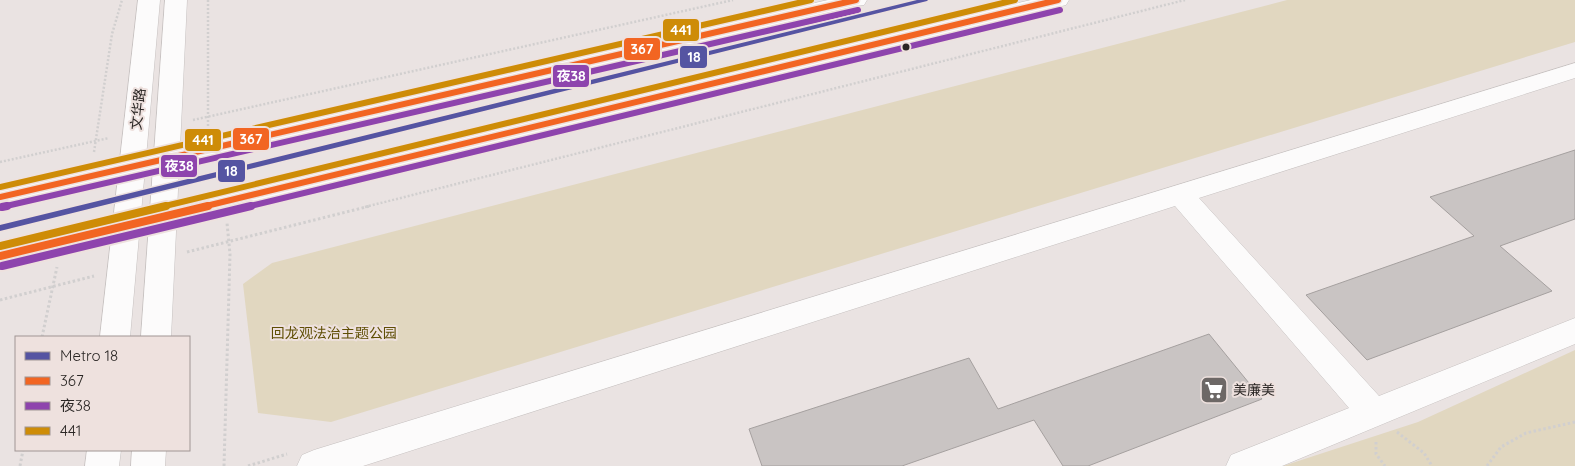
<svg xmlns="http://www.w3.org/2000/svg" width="1575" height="466" font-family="Quicksand,'Noto Sans SC',sans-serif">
	<rect width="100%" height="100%" fill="#eae3e2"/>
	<path fill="#e1d7c0" d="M 1287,0 L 1575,0 L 1575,42 L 331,422 L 258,413 L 243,284 L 272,263 Z
		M 1575,350 L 1575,466 L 1283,466 L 1418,422 Z"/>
	<path fill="#c9c4c3" stroke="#a5a09f" d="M 1575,150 L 1575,219 L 1500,246 L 1552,291 L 1367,360 L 1306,295 L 1474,236 L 1430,197 Z
		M 1209,334 L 1262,399 L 1088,466 L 1063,466 L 1034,420 L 902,466 L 762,466 L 749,429 L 969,358 L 998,409 Z"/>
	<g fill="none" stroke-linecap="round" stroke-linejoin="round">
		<g stroke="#c6c1c0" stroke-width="1">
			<path id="minor" d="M 138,0 L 160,0 L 130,337 L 100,337 Z
				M 165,0 L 187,0 L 171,337 L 141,337 Z
				M 1575,63 L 1575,78 L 1199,198 L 1379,396 L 1575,318 L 1575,344 L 1282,466 L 1226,466 L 1231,455 L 1349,408 L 1175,206 L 363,466 L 297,466 L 302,455 L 314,450 Z
				M 87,450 L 121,450 L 119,466 L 85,466 Z
				M 132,450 L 166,450 L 165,466 L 131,466 Z"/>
		</g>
		<g stroke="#c6c1c0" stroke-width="1">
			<path id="major" d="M 828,0 L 867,0 L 864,5 L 856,6 L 0,207 L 0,187 Z
				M 1031,0 L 1069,0 L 1066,5 L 0,267 L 0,245 Z"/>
		</g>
		<path stroke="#d1cfcf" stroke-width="2.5" stroke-dasharray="2 2" stroke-linecap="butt" d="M 208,0 L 208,127
			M 193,120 L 733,0
			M 94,152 L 112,34 L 122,0
			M 0,162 L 109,138
			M 365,207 L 1185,0"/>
		<path stroke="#d1cfcf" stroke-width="3" stroke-dasharray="2.5 2.5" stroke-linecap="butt" d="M 187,252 L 370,206
			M 0,300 L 94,276
			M 42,337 L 57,267
			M 1397,432 L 1424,453 L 1432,466
			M 1376,442 L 1376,454 L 1385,466
			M 20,466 L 23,450
			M 224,466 L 230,254 L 227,223
			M 248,466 L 287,454
			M 1487,466 L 1501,447 L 1526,433 L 1575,422"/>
		<use href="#minor" fill="#fcfbfb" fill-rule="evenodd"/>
		<use href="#major" fill="#fcfbfb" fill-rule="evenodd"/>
		<g stroke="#eee1de" stroke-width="9">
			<path id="bus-1-far1" d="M 0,197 L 856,0
				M 202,207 L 1058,0"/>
		</g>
		<g stroke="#eee1de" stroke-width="12">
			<path id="bus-1" d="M 0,256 L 208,206"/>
		</g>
		<g stroke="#eee1de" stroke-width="9">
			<path id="bus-2-far1" d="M 2,207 L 858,10
				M 246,207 L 1060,10"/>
		</g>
		<g stroke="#eee1de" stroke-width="12">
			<path id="bus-2" d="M 2,207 L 7,206
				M 2,266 L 251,206"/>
		</g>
		<g stroke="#eee1de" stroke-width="9">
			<path id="bus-3-far1" d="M 0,187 L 811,0
				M 161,207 L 1015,0"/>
		</g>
		<g stroke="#eee1de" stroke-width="12">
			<path id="bus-3" d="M 0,246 L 166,206"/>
		</g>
		<use href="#bus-1-far1" stroke="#f26522" stroke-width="6"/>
		<use href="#bus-1" stroke="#f26522" stroke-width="8"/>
		<use href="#bus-2-far1" stroke="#8e44ad" stroke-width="6"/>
		<use href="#bus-2" stroke="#8e44ad" stroke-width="8"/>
		<use href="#bus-3-far1" stroke="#ce8c07" stroke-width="6"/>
		<use href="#bus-3" stroke="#ce8c07" stroke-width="8"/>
		<g stroke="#eee1de" stroke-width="3">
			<path id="metro-1" d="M 917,0 L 928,0 L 927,1 L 0,231 L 0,225 Z"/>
		</g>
		<use href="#metro-1" fill="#5554a2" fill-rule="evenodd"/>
	</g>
	<defs>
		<g id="supermarket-square" transform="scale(1.4375)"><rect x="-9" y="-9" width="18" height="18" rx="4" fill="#6d6866" stroke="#eee1de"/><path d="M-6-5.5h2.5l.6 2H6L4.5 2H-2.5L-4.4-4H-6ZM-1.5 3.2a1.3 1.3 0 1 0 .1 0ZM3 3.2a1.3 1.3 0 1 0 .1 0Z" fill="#fff"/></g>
	</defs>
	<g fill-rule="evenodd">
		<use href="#supermarket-square" x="1214" y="390"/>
	</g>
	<circle fill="#2a2624" stroke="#eee1de" stroke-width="2" cx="906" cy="47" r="4.5"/>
	<g text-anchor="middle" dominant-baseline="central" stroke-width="4" stroke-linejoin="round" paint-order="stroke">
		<g font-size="14" fill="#2a2624" stroke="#eee1de">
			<text transform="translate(138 109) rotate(-84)">文华路</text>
		</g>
		<g font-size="14" fill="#5f4e04" stroke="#eee1de">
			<text x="334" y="333">回龙观法治主题公园</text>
		</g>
		<g font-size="14" fill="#2a2624" stroke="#eee1de" text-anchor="start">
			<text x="1233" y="390">美廉美</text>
		</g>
	</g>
	<g stroke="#eee1de" stroke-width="2">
		<rect x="662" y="18" width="38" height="24" rx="5" fill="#ce8c07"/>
		<rect x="623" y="37" width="38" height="24" rx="5" fill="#f26522"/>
		<rect x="679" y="45" width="29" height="24" rx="5" fill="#5554a2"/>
		<rect x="552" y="64" width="38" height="24" rx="5" fill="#8e44ad"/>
		<rect x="232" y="127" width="38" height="24" rx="5" fill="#f26522"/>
		<rect x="184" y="128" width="38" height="24" rx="5" fill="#ce8c07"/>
		<rect x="160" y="154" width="38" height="24" rx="5" fill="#8e44ad"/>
		<rect x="217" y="159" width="29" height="24" rx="5" fill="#5554a2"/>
	</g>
	<g font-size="14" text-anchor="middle" font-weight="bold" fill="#fff">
		<text x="681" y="35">441</text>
		<text x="642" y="54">367</text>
		<text x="694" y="62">18</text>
		<text x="571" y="81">夜38</text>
		<text x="251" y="144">367</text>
		<text x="203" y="145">441</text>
		<text x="179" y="171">夜38</text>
		<text x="231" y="176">18</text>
	</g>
	<rect x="15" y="336" width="175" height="115" fill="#eee1de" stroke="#a09694"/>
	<rect x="25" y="352" width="25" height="8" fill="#5554a2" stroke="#a09694"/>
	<text x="60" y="361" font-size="15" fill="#2a2624">Metro 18</text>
	<rect x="25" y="377" width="25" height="8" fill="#f26522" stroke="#a09694"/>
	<text x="60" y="386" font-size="15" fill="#2a2624">367</text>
	<rect x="25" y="402" width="25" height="8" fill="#8e44ad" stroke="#a09694"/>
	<text x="60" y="411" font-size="15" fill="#2a2624">夜38</text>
	<rect x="25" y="427" width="25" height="8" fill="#ce8c07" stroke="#a09694"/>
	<text x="60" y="436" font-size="15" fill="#2a2624">441</text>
</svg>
